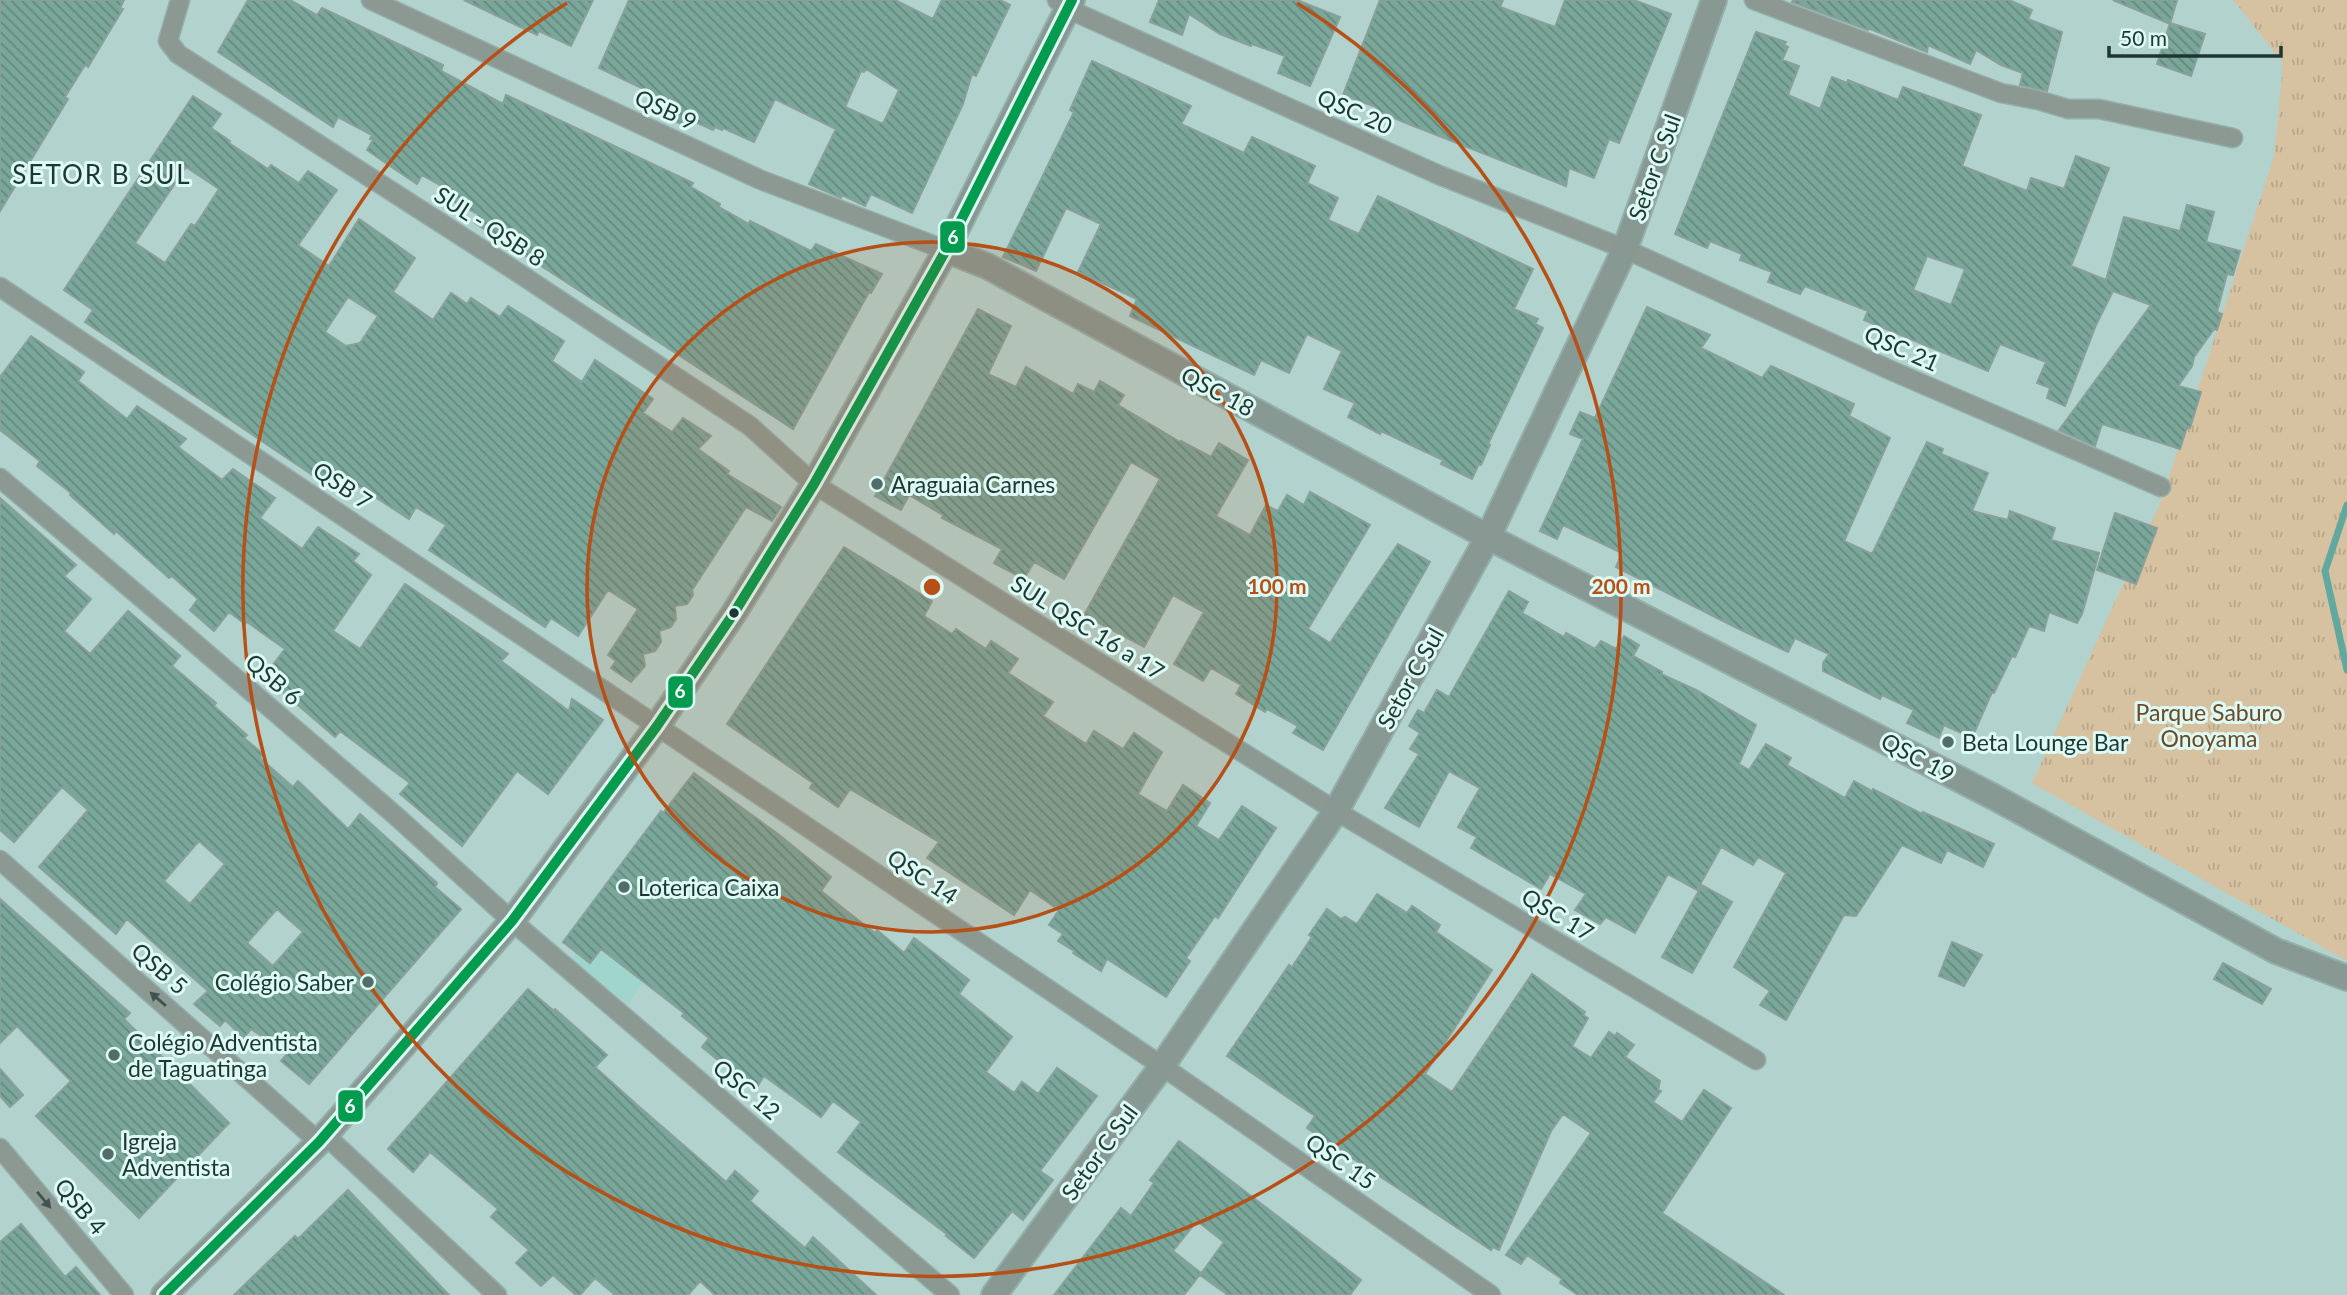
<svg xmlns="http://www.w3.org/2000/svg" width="2347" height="1295" font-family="Lato,sans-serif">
	<defs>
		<pattern id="park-tufts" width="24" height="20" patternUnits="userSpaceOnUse" patternTransform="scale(1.75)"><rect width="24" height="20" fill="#d6c2a0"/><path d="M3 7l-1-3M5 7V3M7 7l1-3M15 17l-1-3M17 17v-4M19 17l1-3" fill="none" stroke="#b7a78a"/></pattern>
		<pattern id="building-back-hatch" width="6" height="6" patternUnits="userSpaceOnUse" patternTransform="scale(1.75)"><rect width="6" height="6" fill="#7aa79a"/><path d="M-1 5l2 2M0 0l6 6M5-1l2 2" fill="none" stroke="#63897e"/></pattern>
	</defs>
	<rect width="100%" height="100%" fill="#b2d2cd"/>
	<path fill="#9fd5cc" d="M 640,866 L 699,910 L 628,1004 L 571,959 Z"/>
	<path fill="url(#park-tufts)" d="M 2233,0 L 2347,0 L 2347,961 L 2032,783 L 2161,501 L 2274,157 L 2283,63 Z"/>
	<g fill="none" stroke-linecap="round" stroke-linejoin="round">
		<path stroke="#61a89e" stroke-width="7" d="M 2347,505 L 2325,571 L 2347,670"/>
	</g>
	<path fill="url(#building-back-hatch)" stroke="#89a09a" stroke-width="2" fill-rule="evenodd" d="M 0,0 L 124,0 L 120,8 L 123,9 L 112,27 L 88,67 L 85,65 L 65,97 L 68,99 L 0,211 Z
		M 248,0 L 290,0 L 317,15 L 322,8 L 443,65 L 441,71 L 503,104 L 506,95 L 693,183 L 691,187 L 720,204 L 719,207 L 749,224 L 750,221 L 811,251 L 816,244 L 882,274 L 871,293 L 869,292 L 793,429 L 475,223 L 478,214 L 449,199 L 453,192 L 422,175 L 417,184 L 390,166 L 367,150 L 373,140 L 370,139 L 372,135 L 338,117 L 333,127 L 218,52 Z
		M 464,0 L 593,0 L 571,46 L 539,31 L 537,35 Z
		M 629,0 L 895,0 L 933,19 L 942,0 L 1000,0 L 1010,5 L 976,76 L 972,74 L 963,104 L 912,213 L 871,194 L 865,206 L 842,195 L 841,198 L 809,184 L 836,129 L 775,99 L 754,142 L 723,128 L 722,130 L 715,127 L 713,130 L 689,119 L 685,126 L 654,111 L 661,97 L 599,68 ZM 866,69 L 899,90 L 883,124 L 845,107 L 861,71 L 864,72 Z
		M 1159,0 L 1297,0 L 1340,17 L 1310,86 L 1278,73 L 1285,56 L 1252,44 L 1251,46 L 1220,34 L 1189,14 L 1182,35 L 1150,22 Z
		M 1380,0 L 1503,0 L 1500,7 L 1555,27 L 1565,0 L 1634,0 L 1671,14 L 1619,143 L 1609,139 L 1594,178 L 1569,168 L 1566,186 L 1406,123 L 1375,110 L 1376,107 L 1343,95 Z
		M 1793,0 L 2009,0 L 2032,10 L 2028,19 L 2062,32 L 2047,91 L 2020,85 L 2023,73 L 2001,65 L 1976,50 L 1970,64 L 1928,45 L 1927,52 L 1868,28 L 1868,30 L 1792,2 Z
		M 2113,0 L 2177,0 L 2170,24 Z
		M 2170,23 L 2205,34 L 2191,76 L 2157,64 Z
		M 1756,32 L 1786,42 L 1784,45 L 1788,47 L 1782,60 L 1799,66 L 1788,95 L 1820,109 L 1832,77 L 1847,83 L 1848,80 L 1898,100 L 1903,87 L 1981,115 L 1962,166 L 2027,191 L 2031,178 L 2064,189 L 2076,156 L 2109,168 L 2071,266 L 2106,280 L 2124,217 L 2180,231 L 2187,205 L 2214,212 L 2206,242 L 2240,251 L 2233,275 L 2227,274 L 2217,312 L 2222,314 L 2217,330 L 2214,329 L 2194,357 L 2192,366 L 2178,386 L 2201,392 L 2190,428 L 2187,427 L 2180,449 L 2102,424 L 2095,446 L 2059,430 L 2151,305 L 2113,291 L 2096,325 L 2065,406 L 2047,398 L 2050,388 L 2037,383 L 2046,362 L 2000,344 L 1988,371 L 1864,320 L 1868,311 L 1805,286 L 1800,294 L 1768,282 L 1772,272 L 1740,260 L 1742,254 L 1710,241 L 1707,248 L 1675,234 ZM 1927,256 L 1965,269 L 1951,305 L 1913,290 Z
		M 1092,61 L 1191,106 L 1181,124 L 1244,153 L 1252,137 L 1315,166 L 1307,183 L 1338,198 L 1328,220 L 1359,234 L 1378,196 L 1533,269 L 1514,309 L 1538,319 L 1535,324 L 1543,328 L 1488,444 L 1490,445 L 1481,465 L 1479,464 L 1472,479 L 1441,464 L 1443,460 L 1381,431 L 1380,434 L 1348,417 L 1355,403 L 1324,389 L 1342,351 L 1307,334 L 1289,373 L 1261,360 L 1254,375 L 1130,316 L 1137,299 L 1078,272 L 1101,224 L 1066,208 L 1036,271 L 1003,257 L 1074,112 L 1070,110 Z
		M 193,96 L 221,114 L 211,128 L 230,141 L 229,143 L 268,169 L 271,165 L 299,183 L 308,171 L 337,190 L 298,245 L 329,266 L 359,219 L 415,258 L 393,292 L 433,320 L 451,293 L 467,304 L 471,298 L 500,317 L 508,306 L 564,341 L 552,361 L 582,382 L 595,360 L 653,399 L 643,413 L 672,432 L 683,418 L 711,436 L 698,449 L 729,471 L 727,474 L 781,507 L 772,521 L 746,507 L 692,590 L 693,595 L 687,604 L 675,606 L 676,619 L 671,627 L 659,631 L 661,642 L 655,651 L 643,654 L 645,666 L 631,682 L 611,668 L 616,661 L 608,655 L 638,609 L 608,590 L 578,636 L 551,618 L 545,627 L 429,550 L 446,525 L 416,507 L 409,519 L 352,482 L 342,495 L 85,322 L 93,310 L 64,290 ZM 186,167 L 219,189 L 195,226 L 191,224 L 165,263 L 135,243 ZM 348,297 L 378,316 L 360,343 L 346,346 L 325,332 Z
		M 1647,307 L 1710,335 L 1701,348 L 1762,378 L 1771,366 L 1854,404 L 1849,416 L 1890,438 L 1844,541 L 1872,554 L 1927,442 L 1943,449 L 1941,454 L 1988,473 L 1972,511 L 2008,520 L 2010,511 L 2055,528 L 2051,540 L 2099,553 L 2082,614 L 2077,623 L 2049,612 L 2044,631 L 2029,626 L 2015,657 L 2012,656 L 1994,693 L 1992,692 L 1972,738 L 1944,725 L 1939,738 L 1907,723 L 1914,710 L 1882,695 L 1880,699 L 1823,671 L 1823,663 L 1829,654 L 1795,638 L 1788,652 L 1737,628 L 1616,567 L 1622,553 L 1563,525 L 1557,539 L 1540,531 L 1583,439 L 1570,434 L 1580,412 L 1595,418 Z
		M 978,309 L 1011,326 L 988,374 L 1016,387 L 1026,367 L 1073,394 L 1078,384 L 1094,392 L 1100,381 L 1124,395 L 1118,405 L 1180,442 L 1181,441 L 1211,457 L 1219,443 L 1248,460 L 1216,516 L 1250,535 L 1266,505 L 1278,511 L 1287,495 L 1304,505 L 1310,492 L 1370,525 L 1308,629 L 1330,643 L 1398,544 L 1430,562 L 1323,750 L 1293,733 L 1298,726 L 1267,709 L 1265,712 L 1236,694 L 1241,685 L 1211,668 L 1203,681 L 1174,664 L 1204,612 L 1173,595 L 1144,647 L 1084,615 L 1160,479 L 1131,462 L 1064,579 L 1034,562 L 1024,579 L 994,563 L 1002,549 L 942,518 L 943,515 L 909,495 L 901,510 L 875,496 Z
		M 31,336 L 84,372 L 78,381 L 127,419 L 137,406 L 186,439 L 178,447 L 222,480 L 233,469 L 275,498 L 260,518 L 302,549 L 318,527 L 359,554 L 353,561 L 371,575 L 333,631 L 360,649 L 405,584 L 508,654 L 501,661 L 569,711 L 572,699 L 603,720 L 548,794 L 517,771 L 462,846 L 400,794 L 410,783 L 340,731 L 335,737 L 277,687 L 286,679 L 272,666 L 285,649 L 247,622 L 245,624 L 229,612 L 214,631 L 190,610 L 198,599 L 172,576 L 169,578 L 116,531 L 114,534 L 70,495 L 71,493 L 37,466 L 40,461 L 0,430 L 0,377 Z
		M 0,498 L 76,565 L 64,576 L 91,599 L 64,631 L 90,654 L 128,611 L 180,656 L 172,666 L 216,703 L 214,706 L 247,735 L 244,738 L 263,754 L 260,758 L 293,787 L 298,781 L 348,829 L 360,814 L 437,883 L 435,887 L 461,909 L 309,1084 L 281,1061 L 288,1053 L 251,1029 L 244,1038 L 225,1020 L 220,1026 L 194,1004 L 208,991 L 127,919 L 116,934 L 39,867 L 88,810 L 62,787 L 14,842 L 0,830 ZM 199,841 L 225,864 L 190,904 L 164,881 ZM 277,909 L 303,932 L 273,966 L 247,943 Z
		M 2115,513 L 2157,528 L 2136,584 L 2097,570 Z
		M 844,547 L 932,601 L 924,616 L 952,634 L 956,629 L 986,649 L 991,641 L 1018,659 L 1008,673 L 1053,702 L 1043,716 L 1086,744 L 1094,731 L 1123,749 L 1134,733 L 1162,752 L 1138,794 L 1167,811 L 1183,785 L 1210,803 L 1196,826 L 1219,840 L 1242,806 L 1276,828 L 1218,918 L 1215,916 L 1186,958 L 1190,961 L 1166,997 L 1107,959 L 1101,971 L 1073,953 L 1074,951 L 1058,941 L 1063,934 L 1049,925 L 1059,910 L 1030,890 L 1014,915 L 927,858 L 939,842 L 850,789 L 838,807 L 810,788 L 813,783 L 727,724 Z
		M 1509,591 L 1528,602 L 1522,613 L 1564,637 L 1566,633 L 1595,649 L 1601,641 L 1616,649 L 1624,636 L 1639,645 L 1633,656 L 1662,672 L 1661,674 L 1696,690 L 1756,725 L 1739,764 L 1749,770 L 1766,744 L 1791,758 L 1787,765 L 1845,798 L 1854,781 L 1872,791 L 1873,789 L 1922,814 L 1923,812 L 1994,844 L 1983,867 L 1947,850 L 1941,863 L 1902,845 L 1856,916 L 1844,915 L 1786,1020 L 1760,1005 L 1770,991 L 1734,967 L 1786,873 L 1758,857 L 1753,865 L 1721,847 L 1697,890 L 1668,874 L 1635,933 L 1606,917 L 1600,924 L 1575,910 L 1586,894 L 1550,874 L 1541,889 L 1471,848 L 1477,837 L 1458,827 L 1480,788 L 1449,771 L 1419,827 L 1385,808 L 1419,754 L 1410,749 L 1420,733 L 1409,726 L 1418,710 L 1424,713 L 1437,690 L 1449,697 Z
		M 694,773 L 778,834 L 831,877 L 821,891 L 875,933 L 877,930 L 904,953 L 914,938 L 969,980 L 959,994 L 1012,1037 L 986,1072 L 1014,1093 L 1022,1082 L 1038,1094 L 1057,1068 L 1097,1096 L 1040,1171 L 1053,1180 L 1023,1220 L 1012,1211 L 974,1258 L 946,1236 L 948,1235 L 838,1152 L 861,1122 L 833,1101 L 821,1117 L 764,1076 L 755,1090 L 702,1047 L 709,1038 L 682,1016 L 684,1013 L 601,949 L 590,963 L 563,942 L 661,811 L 663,813 Z
		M 1702,885 L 1732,902 L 1692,973 L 1662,957 Z
		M 1377,894 L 1407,913 L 1412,906 L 1440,925 L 1436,932 L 1492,970 L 1425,1074 L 1452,1092 L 1532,974 L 1585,1012 L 1583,1015 L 1588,1018 L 1572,1046 L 1591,1058 L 1609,1032 L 1615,1036 L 1617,1033 L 1634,1045 L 1625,1057 L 1660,1081 L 1658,1090 L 1661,1091 L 1653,1102 L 1682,1122 L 1704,1090 L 1731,1108 L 1662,1213 L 1784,1295 L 1578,1295 L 1560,1283 L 1562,1279 L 1527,1255 L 1521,1264 L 1506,1255 L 1591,1133 L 1563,1114 L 1551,1131 L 1499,1250 L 1493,1247 L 1491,1250 L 1307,1128 L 1315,1116 L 1227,1056 L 1289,965 L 1292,967 L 1312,937 L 1309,935 L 1327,909 L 1341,919 L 1345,917 L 1357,924 Z
		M 0,899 L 130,1013 L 124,1019 L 229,1123 L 139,1218 L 36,1116 L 71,1081 L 17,1026 L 0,1043 Z
		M 1952,942 L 1982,955 L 1964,986 L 1939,976 Z
		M 2223,963 L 2271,989 L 2262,1004 L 2214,979 Z
		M 528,989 L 554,1011 L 555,1009 L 607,1055 L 595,1067 L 636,1104 L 726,1182 L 735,1171 L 758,1191 L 750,1201 L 805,1248 L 813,1237 L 876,1295 L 715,1295 L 700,1281 L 688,1295 L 615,1295 L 595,1278 L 580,1295 L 576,1295 L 553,1275 L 541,1286 L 516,1263 L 529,1250 L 491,1217 L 498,1209 L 430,1152 L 413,1172 L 388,1149 Z
		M 0,1069 L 23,1095 L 10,1107 L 0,1096 Z
		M 1179,1141 L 1361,1280 L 1350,1295 L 1228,1295 L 1200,1275 L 1224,1242 L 1197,1221 L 1173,1251 L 1201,1273 L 1184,1295 L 1054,1295 L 1121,1208 L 1131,1216 L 1154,1183 L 1150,1180 Z
		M 348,1190 L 449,1295 L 234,1295 L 295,1236 L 298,1239 Z
		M 21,1224 L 65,1277 L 76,1267 L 100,1295 L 0,1295 L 0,1242 Z"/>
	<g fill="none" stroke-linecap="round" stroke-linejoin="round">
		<g stroke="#94aeaa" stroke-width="21">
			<path id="street" d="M 180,0 L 168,41 L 178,54 L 514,270 L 750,426 L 814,484 L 1336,811 L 1756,1060
				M 371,0 L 761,180 L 946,250
				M 1057,0 L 1068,9 L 1439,175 L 1625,249 L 1890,370 L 2161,487
				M 1754,0 L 2001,93 L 2038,100 L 2068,109 L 2099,109 L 2233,138
				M 0,287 L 657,726 L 1162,1066 L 1491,1295
				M 0,478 L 183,633 L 396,816 L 512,921 L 950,1295
				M 0,860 L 319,1142
				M 324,1134 L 497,1295
				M 0,1148 L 124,1295"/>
		</g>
		<g stroke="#94aeaa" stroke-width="28">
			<path id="secondary" d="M 946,250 L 987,266 L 1031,290 L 1488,537 L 1994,797 L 2276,951 L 2347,978
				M 164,1295 L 319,1142 L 512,921 L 657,726 L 734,613 L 814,484 L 946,250 L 1072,0
				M 994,1295 L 1162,1066 L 1336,811 L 1488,537 L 1625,249 L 1714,0"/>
		</g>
		<use href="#street" stroke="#8b9992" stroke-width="18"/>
		<use href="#secondary" stroke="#889892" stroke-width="24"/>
		<g stroke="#ddfaf5" stroke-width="16">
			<path id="bus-1" d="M 164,1295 L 319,1142 L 512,921 L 657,726 L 734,613 L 814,484 L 946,250 L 1072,0"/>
		</g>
		<use href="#bus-1" stroke="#039b4e" stroke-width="10"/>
	</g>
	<defs><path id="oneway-solid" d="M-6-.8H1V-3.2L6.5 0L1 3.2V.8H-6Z" transform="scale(1.75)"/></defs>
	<g fill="#3f5450">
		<use href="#oneway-solid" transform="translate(158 999) rotate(-139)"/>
		<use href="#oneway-solid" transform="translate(44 1200) rotate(50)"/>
	</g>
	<circle cx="932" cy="587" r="345" fill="#b65016" fill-opacity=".12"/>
	<g fill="none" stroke="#b65016" stroke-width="3.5">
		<circle cx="932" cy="587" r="345"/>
		<path d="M1297 3A689 689 0 1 1 567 3"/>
	</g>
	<g fill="#526d69" stroke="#ddfaf5" stroke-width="2.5">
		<circle cx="877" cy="484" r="7"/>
		<circle cx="1948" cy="742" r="7"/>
		<circle cx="624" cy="887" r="7"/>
		<circle cx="368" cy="982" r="7"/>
		<circle cx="114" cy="1055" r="7"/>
		<circle cx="108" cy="1154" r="7"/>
	</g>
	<circle fill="#1e3733" stroke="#ddfaf5" stroke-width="2.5" cx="734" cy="613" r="6"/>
	<g text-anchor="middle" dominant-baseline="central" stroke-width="6" stroke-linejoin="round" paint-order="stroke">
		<g font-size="23" fill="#1e3733" stroke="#ddfaf5">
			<text transform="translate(666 109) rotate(25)">QSB 9</text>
			<text transform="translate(1355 111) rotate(24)">QSC 20</text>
			<text transform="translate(1654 167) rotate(-70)">Setor C Sul</text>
			<text transform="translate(490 226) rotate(33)">SUL - QSB 8</text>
			<text transform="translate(1902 348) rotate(24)">QSC 21</text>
			<text transform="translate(1218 391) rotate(28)">QSC 18</text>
			<text transform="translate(343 485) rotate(34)">QSB 7</text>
			<text transform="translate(1088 627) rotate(32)">SUL QSC 16 a 17</text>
			<text transform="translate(1410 678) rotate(-61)">Setor C Sul</text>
			<text transform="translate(274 679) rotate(41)">QSB 6</text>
			<text transform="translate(1918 757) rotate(28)">QSC 19</text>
			<text transform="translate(923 876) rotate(34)">QSC 14</text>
			<text transform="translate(1558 914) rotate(31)">QSC 17</text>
			<text transform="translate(160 968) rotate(41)">QSB 5</text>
			<text transform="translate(747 1089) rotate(40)">QSC 12</text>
			<text transform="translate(1099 1152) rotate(-54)">Setor C Sul</text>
			<text transform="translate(1341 1161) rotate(35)">QSC 15</text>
			<text transform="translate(81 1206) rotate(50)">QSB 4</text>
		</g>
		<g font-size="23" fill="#1e3733" stroke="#ddfaf5" text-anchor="start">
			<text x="891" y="484">Araguaia Carnes</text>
			<text x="1962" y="742">Beta Lounge Bar</text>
			<text x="638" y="887">Loterica Caixa</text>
			<text x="354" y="982" text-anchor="end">Colégio Saber</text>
			<text x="128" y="1042">Colégio Adventista<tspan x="128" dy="26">de Taguatinga</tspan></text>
			<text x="122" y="1141">Igreja<tspan x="122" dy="26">Adventista</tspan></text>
		</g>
		<g font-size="23" fill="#6d4926" stroke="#ddfaf5">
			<text x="2209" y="712">Parque Saburo<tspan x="2209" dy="26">Onoyama</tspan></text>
		</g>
		<g font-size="26" letter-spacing="2" fill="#1e3733" stroke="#ddfaf5">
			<text x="102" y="174">SETOR B SUL</text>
		</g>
	</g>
	<circle cx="932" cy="587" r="10" fill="#b65016" stroke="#ddfaf5" stroke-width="3.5"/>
	<g font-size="21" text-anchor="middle" font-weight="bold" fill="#b65016" stroke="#ddfaf5" stroke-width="6" stroke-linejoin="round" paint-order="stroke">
		<text x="1277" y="594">100 m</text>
		<text x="1621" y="594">200 m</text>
	</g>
	<g stroke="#ddfaf5" stroke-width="2.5">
		<rect x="939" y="220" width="27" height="34" rx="7" fill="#039b4e"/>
		<rect x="667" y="675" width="27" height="34" rx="7" fill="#039b4e"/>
		<rect x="337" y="1089" width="27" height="34" rx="7" fill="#039b4e"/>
	</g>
	<g font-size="19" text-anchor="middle" font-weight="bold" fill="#fff">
		<text x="953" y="244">6</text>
		<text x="680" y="698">6</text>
		<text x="350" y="1113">6</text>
	</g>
	<path d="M2109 46v10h172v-10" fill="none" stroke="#1e3733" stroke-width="3.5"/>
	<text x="2120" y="46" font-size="21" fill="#1e3733" stroke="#ddfaf5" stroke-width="5" paint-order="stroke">50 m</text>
</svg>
